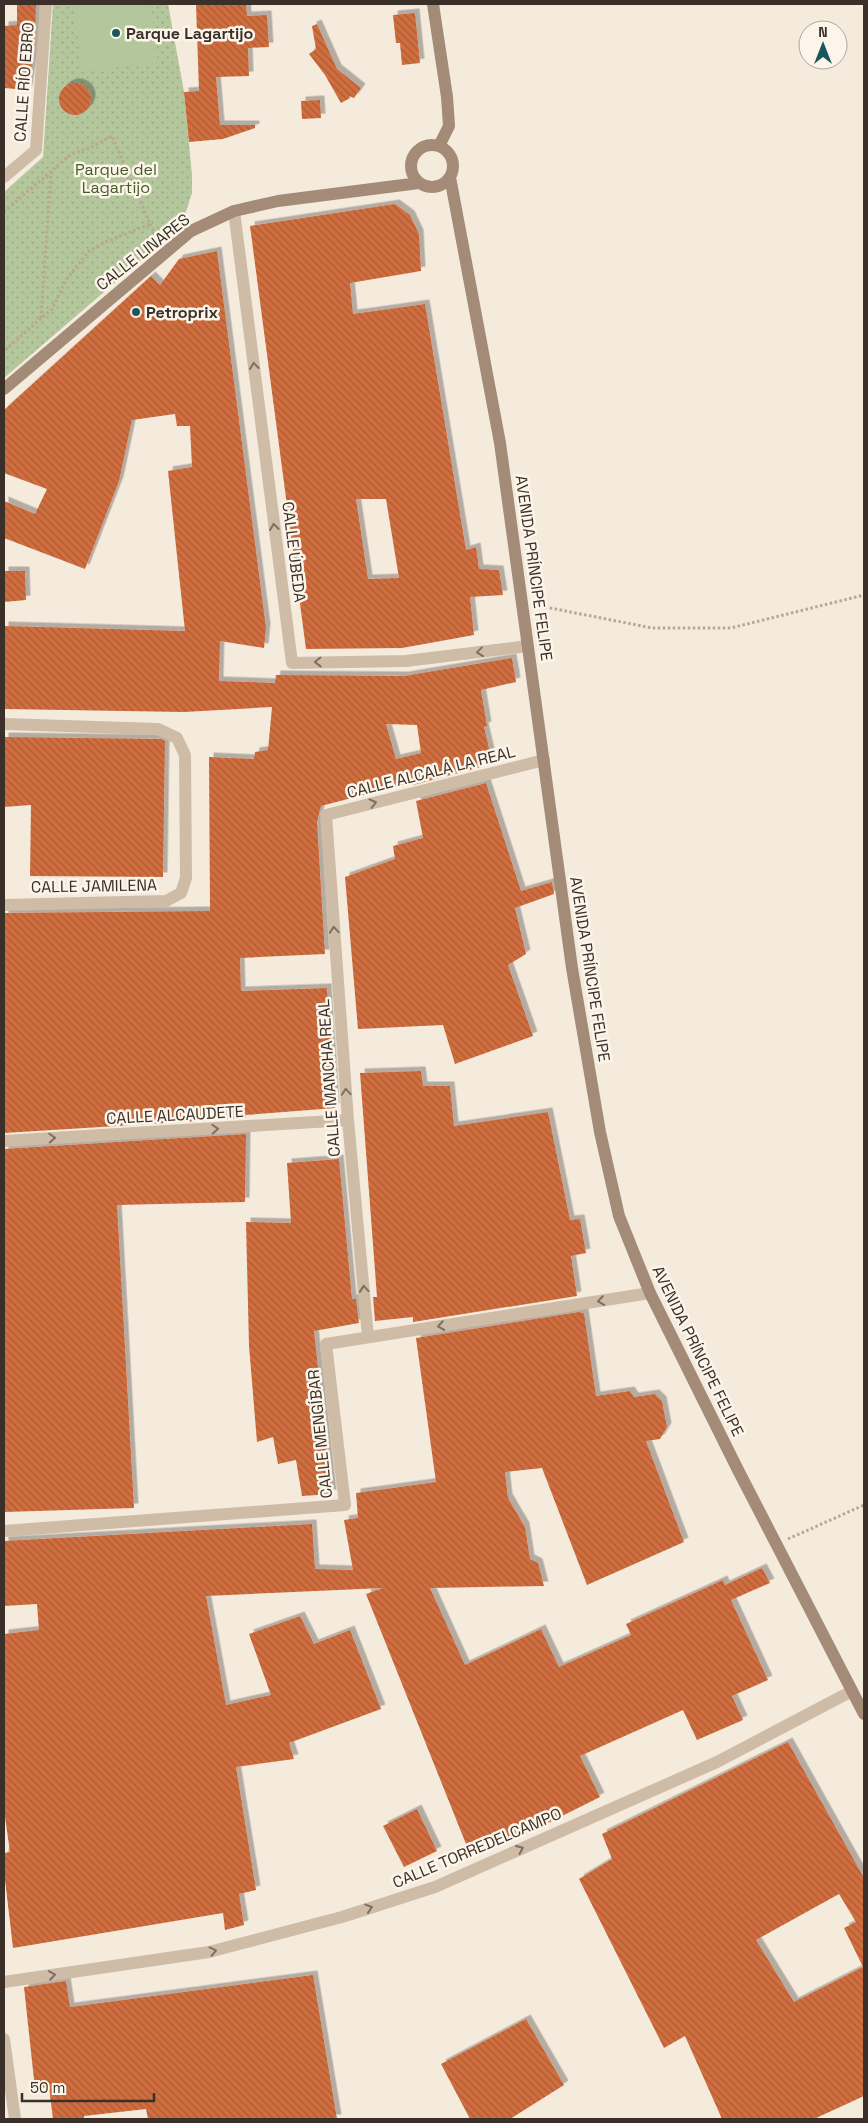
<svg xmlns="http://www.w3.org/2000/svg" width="868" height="2123" font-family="'Space Grotesk',sans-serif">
	<defs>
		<pattern id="grass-dots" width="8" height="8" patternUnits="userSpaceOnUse" patternTransform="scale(1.25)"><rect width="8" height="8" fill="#b4c69b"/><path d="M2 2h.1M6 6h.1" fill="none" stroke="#9caa86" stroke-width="1.8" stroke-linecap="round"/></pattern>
		<pattern id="building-back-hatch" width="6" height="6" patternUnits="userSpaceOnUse" patternTransform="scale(1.25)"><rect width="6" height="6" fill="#d16e3f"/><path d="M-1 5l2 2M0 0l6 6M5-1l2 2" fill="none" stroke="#ab5b35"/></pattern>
		<filter id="shadow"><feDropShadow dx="4.5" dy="-4.5" stdDeviation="0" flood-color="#0004"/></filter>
	</defs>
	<rect width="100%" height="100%" fill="#f5ebdd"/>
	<path fill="url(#grass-dots)" d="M 53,4 L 168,4 L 184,92 L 192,175 L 192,193 L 183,221 L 147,255 L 4,378 L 4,192 L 43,157 Z"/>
	<path fill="#b4c69b" d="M 74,4 L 151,4 L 158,63 L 82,71 Z"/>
	<path fill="url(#building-back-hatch)" fill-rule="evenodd" filter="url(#shadow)" d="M 17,4 L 36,4 L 35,42 L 28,90 L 4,88 L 4,26 L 17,25 Z
		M 196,4 L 246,4 L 247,16 L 267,15 L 269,47 L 248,48 L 249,76 L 216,77 L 220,125 L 255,125 L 255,128 L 223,139 L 189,142 L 184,92 L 199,91 Z
		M 415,13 L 420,63 L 402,65 L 400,43 L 396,43 L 393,15 Z
		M 317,24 L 337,69 L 361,88 L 354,98 L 349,96 L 350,98 L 341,103 L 325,75 L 309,54 L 316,49 L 312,26 Z
		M59 99a16 16 0 1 1 32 0a16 16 0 1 1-32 0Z
		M 320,100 L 321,118 L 302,119 L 301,101 Z
		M 395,204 L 410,215 L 419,234 L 421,271 L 350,283 L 353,314 L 425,304 L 466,550 L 476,547 L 479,569 L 499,570 L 503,595 L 470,597 L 474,635 L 402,648 L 306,649 L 250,226 ZM 356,499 L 386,499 L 399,578 L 368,579 Z
		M 217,251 L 266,628 L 264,648 L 220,641 L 219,681 L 275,683 L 276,675 L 404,676 L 512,658 L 516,682 L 481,690 L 487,726 L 484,727 L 492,761 L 480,764 L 481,767 L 413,785 L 413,782 L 321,806 L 317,822 L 325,954 L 240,958 L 241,991 L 327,988 L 335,1108 L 246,1115 L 246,1118 L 4,1133 L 4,913 L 210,911 L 209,757 L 254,759 L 255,752 L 268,750 L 272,707 L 184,712 L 4,709 L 4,626 L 185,631 L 168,471 L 192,467 L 190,426 L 177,426 L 175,414 L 132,420 L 119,481 L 85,569 L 4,538 L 4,501 L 35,514 L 47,489 L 4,473 L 4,410 L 151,276 L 160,285 L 179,259 ZM 386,724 L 417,725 L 421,753 L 396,759 Z
		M 4,571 L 25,571 L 26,600 L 4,602 Z
		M 4,737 L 161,739 L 165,741 L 163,877 L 30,876 L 31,805 L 4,807 Z
		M 486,783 L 521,891 L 552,882 L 554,894 L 515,908 L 526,954 L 508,965 L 533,1036 L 455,1064 L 443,1025 L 358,1029 L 345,877 L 395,859 L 393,846 L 423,838 L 416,801 Z
		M 421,1071 L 423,1086 L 450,1086 L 454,1126 L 548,1112 L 570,1220 L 580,1219 L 586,1253 L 571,1256 L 577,1296 L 413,1322 L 413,1317 L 375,1321 L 373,1297 L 377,1297 L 360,1073 Z
		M 246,1134 L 245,1202 L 117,1205 L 134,1508 L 4,1512 L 4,1149 Z
		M 339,1159 L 352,1299 L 356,1299 L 359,1323 L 314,1331 L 332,1494 L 302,1496 L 296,1460 L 278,1464 L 273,1437 L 257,1442 L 249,1346 L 246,1222 L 291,1223 L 287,1163 Z
		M 579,1312 L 584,1313 L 596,1396 L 630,1391 L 634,1397 L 655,1394 L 662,1401 L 667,1427 L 660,1439 L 646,1441 L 684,1542 L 587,1585 L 542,1468 L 505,1472 L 508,1498 L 525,1527 L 530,1559 L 538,1563 L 544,1586 L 430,1588 L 465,1665 L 541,1629 L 559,1667 L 631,1635 L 626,1624 L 723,1580 L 725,1585 L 762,1568 L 770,1583 L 731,1600 L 768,1680 L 732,1696 L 743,1720 L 697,1740 L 683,1710 L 580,1756 L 600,1797 L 538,1828 L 470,1854 L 366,1594 L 383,1588 L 206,1596 L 226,1705 L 271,1695 L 249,1634 L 300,1616 L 314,1644 L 350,1630 L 381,1709 L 289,1743 L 294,1759 L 236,1767 L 256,1890 L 239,1894 L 244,1925 L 225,1930 L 223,1913 L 13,1948 L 4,1871 L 4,1853 L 10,1852 L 4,1810 L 4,1634 L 39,1630 L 37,1604 L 4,1606 L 4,1541 L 312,1524 L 315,1569 L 353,1570 L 344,1520 L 358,1518 L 356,1493 L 436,1482 L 416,1338 Z
		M 788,1742 L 864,1878 L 864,2096 L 814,2119 L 722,2119 L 685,2036 L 664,2048 L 579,1879 L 612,1859 L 602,1834 ZM 839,1894 L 856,1922 L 844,1928 L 863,1967 L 794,2002 L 756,1940 Z
		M 417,1809 L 437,1851 L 404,1867 L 383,1826 Z
		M 313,1975 L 337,2119 L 148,2119 L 146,2109 L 84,2116 L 84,2119 L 53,2119 L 49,2087 L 35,2089 L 24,1987 L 66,1981 L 70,2007 Z
		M 526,2019 L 564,2085 L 510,2119 L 470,2119 L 441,2064 Z"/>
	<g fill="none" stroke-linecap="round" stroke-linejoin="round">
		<path stroke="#baa691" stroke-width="3" stroke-dasharray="2.5 2.5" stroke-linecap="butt" d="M 4,212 L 71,154 L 87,149 L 112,136 L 150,224 L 103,243 L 89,251 L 66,280 L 52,309 L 4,351
			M 150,224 L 159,241
			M 41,318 L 51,172
			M 535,605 L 652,628 L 731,628 L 864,595
			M 788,1539 L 864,1505"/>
		<path stroke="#cebca7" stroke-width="12" d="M 4,177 L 36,150 L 46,4
			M 234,211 L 292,663 L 406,661 L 528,646
			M 4,724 L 158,729 L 177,738 L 185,755 L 186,878 L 181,893 L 166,901 L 4,905
			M 4,1141 L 348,1120
			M 368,1337 L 348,1120 L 326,815 L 544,760
			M 4,1531 L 345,1505 L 326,1344 L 650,1293
			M 4,1982 L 209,1952 L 342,1917 L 435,1887 L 717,1762 L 852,1691
			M 4,2039 L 15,2119"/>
		<path stroke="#a38b78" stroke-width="12" d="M 433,4 L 447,97 L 449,126 L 439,146
			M411 166a21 21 0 1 1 42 0a21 21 0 1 1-42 0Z
			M 450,177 L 500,443 L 572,968 L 600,1132 L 619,1216 L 650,1293 L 737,1468 L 864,1714
			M 4,389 L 191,231 L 234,211 L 278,201 L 419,183"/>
	</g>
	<defs><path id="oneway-chevron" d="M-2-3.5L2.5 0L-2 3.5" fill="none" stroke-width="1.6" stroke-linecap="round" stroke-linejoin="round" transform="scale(1.25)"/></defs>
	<g stroke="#7d6f62">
		<use href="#oneway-chevron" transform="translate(254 366) rotate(-97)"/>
		<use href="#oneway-chevron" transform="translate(274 527) rotate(-97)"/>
		<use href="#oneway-chevron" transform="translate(480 652) rotate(173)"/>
		<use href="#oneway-chevron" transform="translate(318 662) rotate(179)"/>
		<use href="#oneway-chevron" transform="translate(373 803) rotate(-14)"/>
		<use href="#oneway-chevron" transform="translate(334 930) rotate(-94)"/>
		<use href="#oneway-chevron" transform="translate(346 1092) rotate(-94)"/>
		<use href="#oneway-chevron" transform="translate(215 1129) rotate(-3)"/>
		<use href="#oneway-chevron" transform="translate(52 1138) rotate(-3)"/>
		<use href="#oneway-chevron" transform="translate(364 1289) rotate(-95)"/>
		<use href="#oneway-chevron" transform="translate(601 1301) rotate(171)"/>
		<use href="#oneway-chevron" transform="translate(441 1326) rotate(171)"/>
		<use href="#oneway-chevron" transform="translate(520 1849) rotate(-24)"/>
		<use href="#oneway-chevron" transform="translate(369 1908) rotate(-18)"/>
		<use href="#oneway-chevron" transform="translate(213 1951) rotate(-13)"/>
		<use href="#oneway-chevron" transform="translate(52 1975) rotate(-8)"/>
	</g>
	<g fill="#1a5660" stroke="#fcf5ea" stroke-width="2">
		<circle cx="116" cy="33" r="5"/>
		<circle cx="136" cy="312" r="5"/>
	</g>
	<g text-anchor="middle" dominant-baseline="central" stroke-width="5" stroke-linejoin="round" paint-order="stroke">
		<g font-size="16" font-weight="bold" fill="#3a3029" stroke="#fcf5ea" text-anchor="start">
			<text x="126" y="33">Parque Lagartijo</text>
			<text x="146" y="312">Petroprix</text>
		</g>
		<g font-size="16" fill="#3a3029" stroke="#fcf5ea">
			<text transform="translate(24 82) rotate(-86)">CALLE RÍO EBRO</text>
			<text transform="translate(143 252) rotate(-38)">CALLE LINARES</text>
			<text transform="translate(294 552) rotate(83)">CALLE ÚBEDA</text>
			<text transform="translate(534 568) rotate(82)">AVENIDA PRÍNCIPE FELIPE</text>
			<text transform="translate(431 772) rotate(-14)">CALLE ALCALÁ LA REAL</text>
			<text transform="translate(94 886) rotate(-1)">CALLE JAMILENA</text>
			<text transform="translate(590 969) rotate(81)">AVENIDA PRÍNCIPE FELIPE</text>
			<text transform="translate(329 1078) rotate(-94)">CALLE MANCHA REAL</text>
			<text transform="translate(175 1115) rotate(-3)">CALLE ALCAUDETE</text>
			<text transform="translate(698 1351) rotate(64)">AVENIDA PRÍNCIPE FELIPE</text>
			<text transform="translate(320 1434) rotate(-96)">CALLE MENGÍBAR</text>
			<text transform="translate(477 1848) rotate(-23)">CALLE TORREDELCAMPO</text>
		</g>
		<g font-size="16" fill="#455b2a" stroke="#fcf5ea">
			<text x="116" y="169">Parque del<tspan x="116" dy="18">Lagartijo</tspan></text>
		</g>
	</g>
	<rect width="868" height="2123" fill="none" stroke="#3a3029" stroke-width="10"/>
	<g transform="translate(823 45)"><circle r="24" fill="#fcf5ea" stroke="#aea69d"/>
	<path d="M0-4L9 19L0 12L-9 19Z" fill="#1a5660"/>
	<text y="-8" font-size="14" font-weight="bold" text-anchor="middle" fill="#3a3029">N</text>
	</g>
	<path d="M22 2093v8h132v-8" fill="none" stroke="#3a3029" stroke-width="2.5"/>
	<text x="30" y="2093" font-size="15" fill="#3a3029" stroke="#fcf5ea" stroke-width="4" paint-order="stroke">50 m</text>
</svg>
